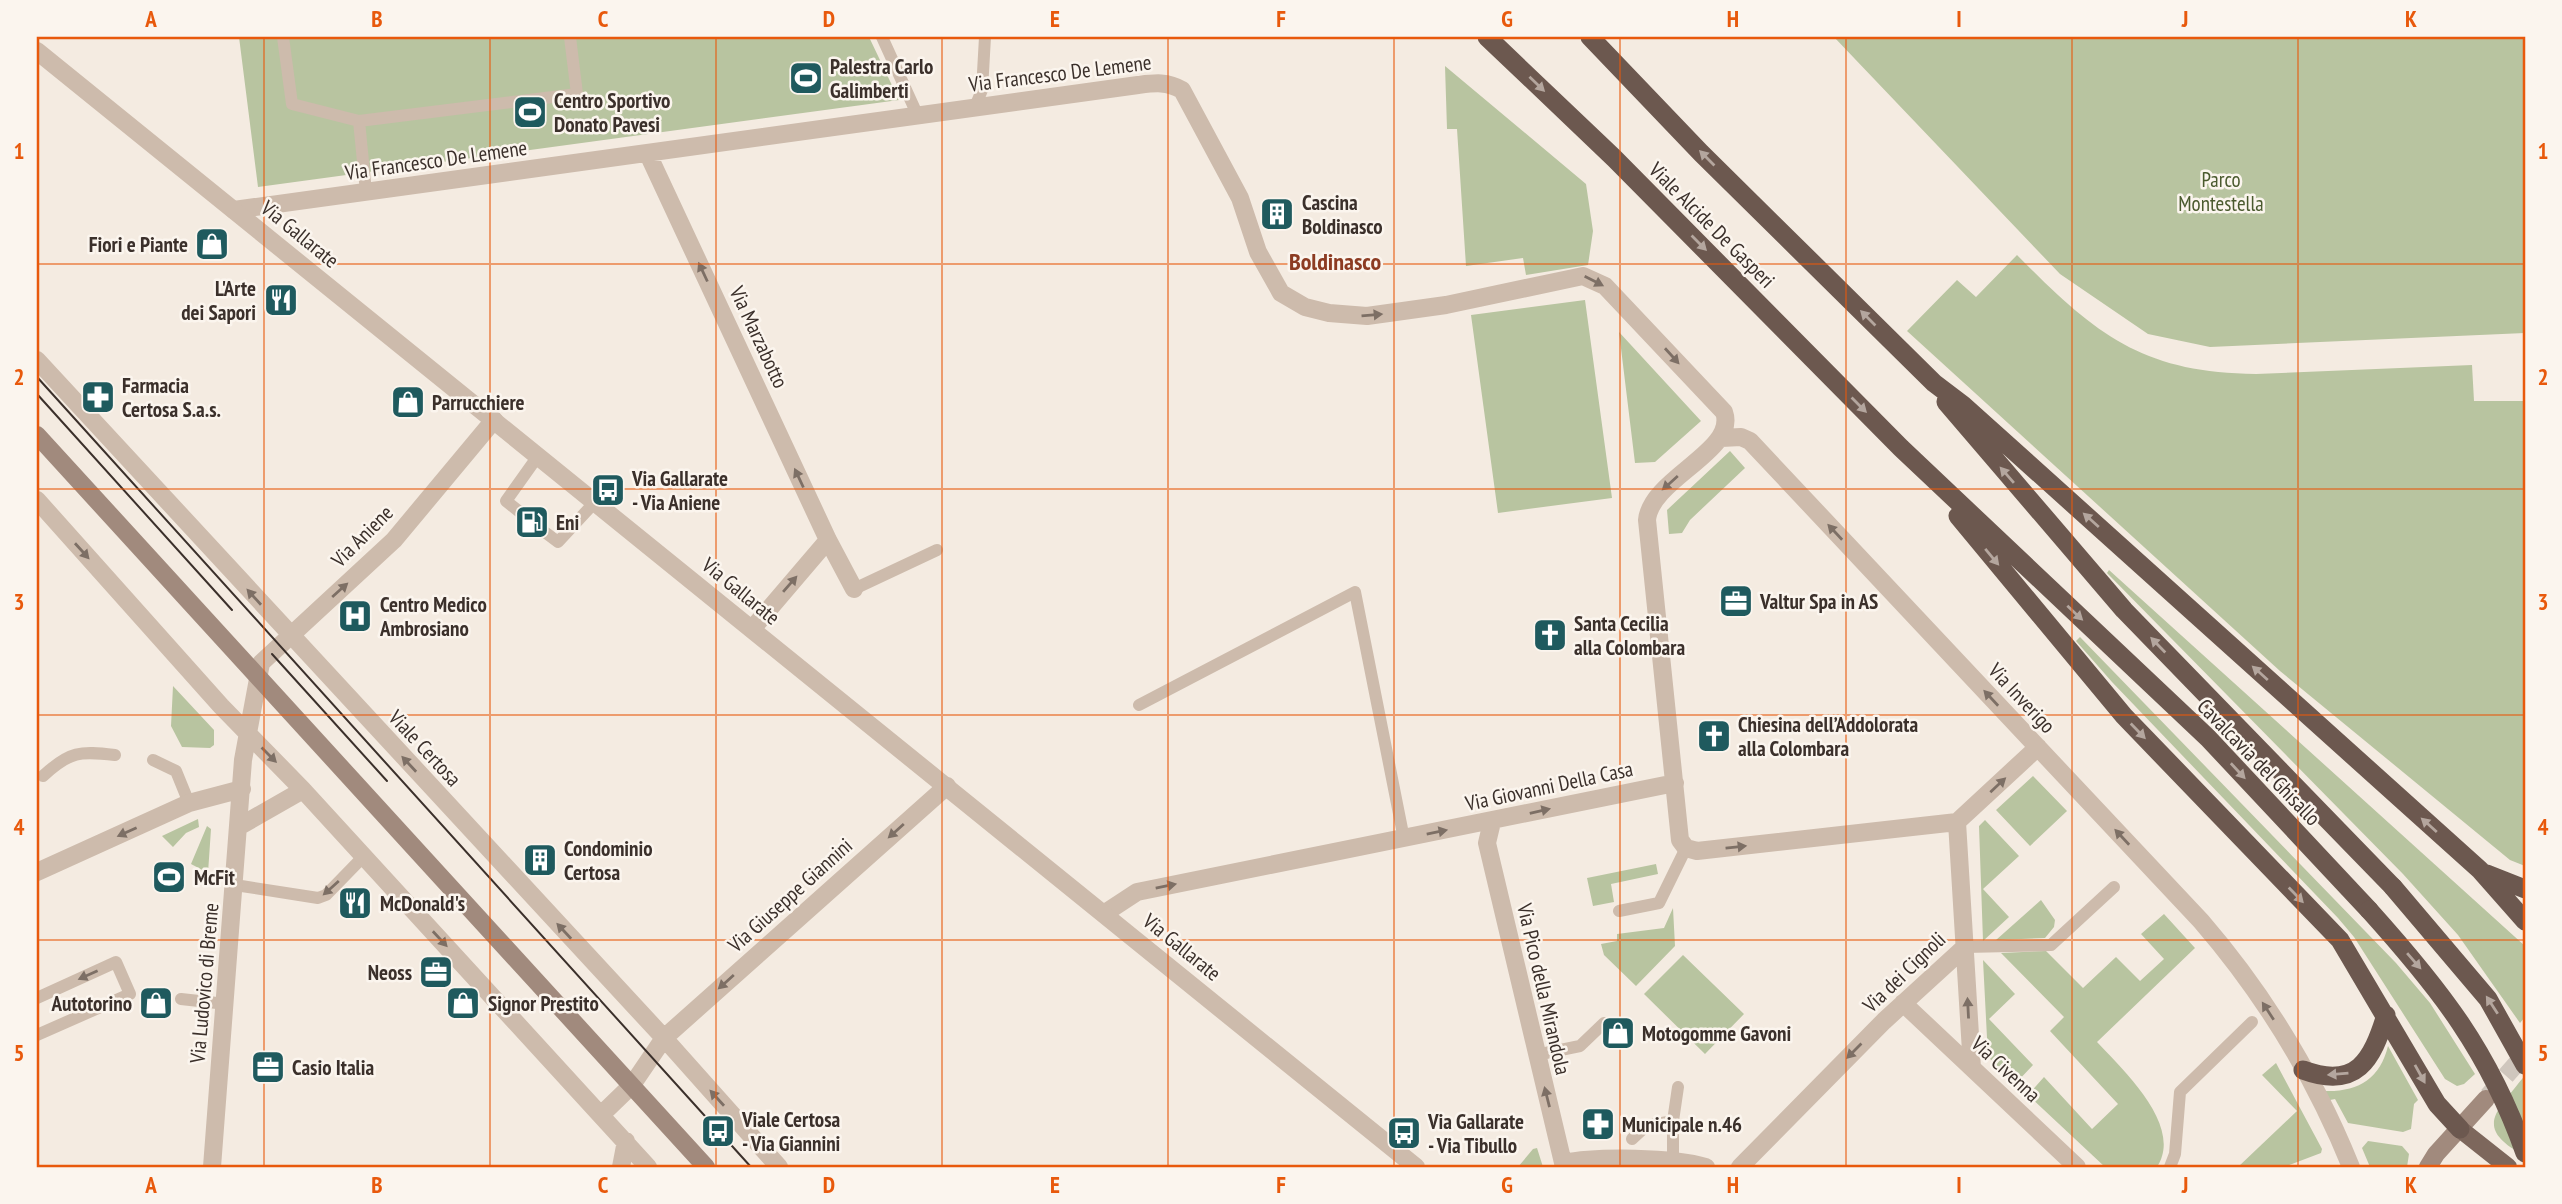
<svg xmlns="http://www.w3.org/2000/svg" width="2562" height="1204" font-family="'PT Sans Narrow',sans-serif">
	<rect width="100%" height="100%" fill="#f4ebe1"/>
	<path fill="#b8c4a0" d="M 239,37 L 869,37 L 899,100 L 258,187 Z
		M 1834,37 L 2525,37 L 2525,333 L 2210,347 L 2148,334 L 2060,274 Z
		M 1445,66 L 1586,184 L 1593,231 L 1588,265 L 1526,275 L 1523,258 L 1466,266 L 1457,129 L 1447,129 Z
		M 2017,255 C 2094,333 2141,373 2256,374 L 2472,365 L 2474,401 L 2525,401 L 2525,866 L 2510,860 L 2280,671 L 1907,331 L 1957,280 L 1976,297 Z
		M 1585,300 L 1612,498 L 1498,513 L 1471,315 Z
		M 1619,332 L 1701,421 L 1655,462 L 1635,463 Z
		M 1730,451 L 1745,468 L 1690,520 L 1682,533 L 1669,534 L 1667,510 Z
		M 2109,570 L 2525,946 L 2525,1017 L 2520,1023 L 2458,935 L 2403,874 L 2107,573 Z
		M 2080,637 L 2396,963 L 2430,1003 L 2475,1074 L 2464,1084 L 2457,1086 L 2445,1079 L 2354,937 L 2338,918 L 2112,682 L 2076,641 Z
		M 173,686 L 214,730 L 214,745 L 210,748 L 182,747 L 171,726 Z
		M 2033,776 L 2067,811 L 2030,846 L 1996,810 Z
		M 198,819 L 199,827 L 186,833 L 173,847 L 162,836 Z
		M 1985,820 L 2019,856 L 1983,889 L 2009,917 L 1983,941 L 1979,826 Z
		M 207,826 L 211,829 L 208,873 L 191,864 Z
		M 1656,864 L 1658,874 L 1611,884 L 1614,902 L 1593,906 L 1587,878 Z
		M 2041,900 L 2055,920 L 2054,927 L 2045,938 L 1996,940 Z
		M 1673,908 L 1675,946 L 1636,986 L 1604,955 L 1601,944 L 1617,941 L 1617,934 L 1664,928 Z
		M 2164,914 L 2195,948 L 2097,1042 C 2123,1070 2184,1126 2157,1167 L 2105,1167 L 2028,1095 L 2044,1077 L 2092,1129 L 2118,1104 L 2050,1031 L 2064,1017 L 2001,953 L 2046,951 L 2083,988 L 2116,957 L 2140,981 L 2164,959 L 2141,934 Z
		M 1683,955 L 1744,1014 L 1705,1054 L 1644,994 Z
		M 1983,960 L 2015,994 L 1989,1019 L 2033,1065 L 2016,1083 L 1988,1057 Z
		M 2388,1046 L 2418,1100 L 2414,1104 L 2411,1129 L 2403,1132 L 2348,1123 L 2335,1099 L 2330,1100 L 2325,1091 C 2358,1092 2380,1079 2388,1046 Z
		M 2276,1063 L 2322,1149 L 2321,1153 L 2284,1167 L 2238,1167 L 2297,1111 L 2262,1075 Z
		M 2525,1075 L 2525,1156 C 2472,1127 2497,1112 2525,1075 Z
		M 2368,1141 L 2402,1146 L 2409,1154 L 2407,1167 L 2370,1167 L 2362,1148 Z
		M 1537,1148 L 1543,1167 L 1518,1167 L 1533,1149 Z"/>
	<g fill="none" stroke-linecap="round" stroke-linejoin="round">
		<path stroke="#cfc6bd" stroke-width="18" stroke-dasharray="18 9" stroke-linecap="butt" d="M 2488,1096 L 2525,1054"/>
		<path stroke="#cdbbac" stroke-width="12" d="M 283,37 L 292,104 L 359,121 L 577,94 L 570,37
			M 882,37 L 917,114
			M 975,107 L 982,90 L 985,37
			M 359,121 L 366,192
			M 521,513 L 506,501 L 538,456
			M 546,533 L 558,542 L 595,502
			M 854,589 L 937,550
			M 1139,705 L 1355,592 L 1404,839
			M 153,760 L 176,771 L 189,803
			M 43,776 C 70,751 80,751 115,755
			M 235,885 L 318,898 L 326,895 L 364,856
			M 1619,911 L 1659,903 L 1686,848
			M 1965,947 L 2051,945 L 2114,887
			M 37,998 L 116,962 L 130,994 L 37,1035
			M 181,999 L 226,1004
			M 1536,1055 L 1580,1046 L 1604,1023
			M 1632,1139 L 1646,1126 L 1673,1121
			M 1673,1163 L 1673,1121 L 1678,1087
			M 2170,1167 L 2175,1154 L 2180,1092 L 2252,1022"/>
		<path stroke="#cdbbac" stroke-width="18" d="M 648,154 L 828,540 L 854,589
			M 234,210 L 1138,85 C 1154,83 1167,81 1182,90 L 1240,198 L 1258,252 L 1281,293 L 1305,307 L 1329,313 L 1367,316 L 1446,305 L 1583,276 L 1605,286 L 1724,412 C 1738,451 1651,478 1647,520 L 1680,840 L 1686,848 L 1697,851 L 1957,822
			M 37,360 L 664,1038 L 779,1167
			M 1721,438 L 1741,437 L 1750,441 L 2201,921 C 2264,994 2315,1078 2351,1167
			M 37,500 L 221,706 L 303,790 L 648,1167
			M 752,629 L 828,540
			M 1492,822 L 1487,843 L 1564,1167
			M 1957,822 L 1972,1068
			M 1957,822 L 2038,747
			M 240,826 L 303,790
			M 37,872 L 189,803 L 242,789
			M 1105,913 L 1137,892 L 1675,783
			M 1903,1003 L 2077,1167
			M 602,1114 L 632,1085 L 664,1038 L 947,786
			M 1563,1163 C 1597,1156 1673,1157 1706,1167
			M 212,1167 L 243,760 L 261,663 L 394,540 L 494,420
			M 621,1167 L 626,1141
			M 1740,1167 L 1884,1021 L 1965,947"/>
		<path stroke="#cdbbac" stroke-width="18" d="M 37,51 L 1416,1167"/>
		<path stroke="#a18a7d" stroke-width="18" d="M 37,435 L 706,1167
			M 2428,1167 L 2436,1154 L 2486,1099"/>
		<path stroke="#7d675c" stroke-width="18" d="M 2460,1129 L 2508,1167"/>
		<path stroke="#6c584f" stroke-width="19" d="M 1487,37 L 1614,158 L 1901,448 L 2208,738 L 2369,910
			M 1590,37 L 1701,153 L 1934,383 L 1963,405 L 2480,870 L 2525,921
			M 1946,402 L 2124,610 L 2393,887
			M 1958,516 L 2124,716 L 2340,940 L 2437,1104 L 2460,1129
			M 2487,874 L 2525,889
			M 2303,1070 C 2357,1090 2372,1060 2386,1015"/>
		<path stroke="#3b302b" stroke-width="2" d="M 37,377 L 751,1167
			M 37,394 L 232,610
			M 272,654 L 387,781"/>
		<path stroke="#6c584f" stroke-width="19" d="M 2393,887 L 2488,999 L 2525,1065
			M 2369,910 C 2440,989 2489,1051 2525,1153"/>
	</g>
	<defs><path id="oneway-solid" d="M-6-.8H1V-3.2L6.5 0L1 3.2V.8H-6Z" transform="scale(1.75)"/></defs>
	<g fill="#b4a69e">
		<use href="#oneway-solid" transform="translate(1537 84) rotate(44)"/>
		<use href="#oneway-solid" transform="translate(1707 158) rotate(-135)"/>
		<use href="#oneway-solid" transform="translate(1699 243) rotate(45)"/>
		<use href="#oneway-solid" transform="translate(1868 318) rotate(-135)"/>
		<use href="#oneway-solid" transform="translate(1859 405) rotate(45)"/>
		<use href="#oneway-solid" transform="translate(2007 475) rotate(-131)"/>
		<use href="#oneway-solid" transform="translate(2091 520) rotate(-138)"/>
		<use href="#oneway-solid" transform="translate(1992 557) rotate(50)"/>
		<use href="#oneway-solid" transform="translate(2075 613) rotate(43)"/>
		<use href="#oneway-solid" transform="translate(2158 645) rotate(-134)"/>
		<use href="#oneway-solid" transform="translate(2260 673) rotate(-138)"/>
		<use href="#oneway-solid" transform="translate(2138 731) rotate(46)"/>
		<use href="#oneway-solid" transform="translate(2238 771) rotate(47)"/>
		<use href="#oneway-solid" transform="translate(2429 825) rotate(-138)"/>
		<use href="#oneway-solid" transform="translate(2296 895) rotate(46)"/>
		<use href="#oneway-solid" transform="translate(2414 961) rotate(49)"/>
		<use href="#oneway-solid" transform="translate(2492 1005) rotate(-123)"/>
		<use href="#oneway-solid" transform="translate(2338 1074) rotate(175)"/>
		<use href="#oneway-solid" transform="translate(2420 1074) rotate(61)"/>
	</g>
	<g fill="#7d6f65">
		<use href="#oneway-solid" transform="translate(703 272) rotate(-115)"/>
		<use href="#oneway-solid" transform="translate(1594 281) rotate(27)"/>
		<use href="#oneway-solid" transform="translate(1372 315) rotate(-5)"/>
		<use href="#oneway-solid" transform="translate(1672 356) rotate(48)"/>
		<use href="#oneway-solid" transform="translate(799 478) rotate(-115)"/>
		<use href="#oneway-solid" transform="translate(1670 483) rotate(138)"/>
		<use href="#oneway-solid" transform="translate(1835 532) rotate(-133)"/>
		<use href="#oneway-solid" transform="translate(82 551) rotate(48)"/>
		<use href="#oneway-solid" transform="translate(790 584) rotate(-49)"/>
		<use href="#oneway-solid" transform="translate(340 590) rotate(-42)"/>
		<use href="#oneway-solid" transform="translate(254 597) rotate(-132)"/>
		<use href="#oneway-solid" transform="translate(1991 698) rotate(-133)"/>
		<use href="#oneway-solid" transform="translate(269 755) rotate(45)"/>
		<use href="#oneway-solid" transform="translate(409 764) rotate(-133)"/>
		<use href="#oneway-solid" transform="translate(1998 785) rotate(-43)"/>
		<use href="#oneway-solid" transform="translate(1540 811) rotate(-13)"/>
		<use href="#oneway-solid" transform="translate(896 831) rotate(138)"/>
		<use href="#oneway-solid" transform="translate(127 832) rotate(156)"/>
		<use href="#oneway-solid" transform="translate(1437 832) rotate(-11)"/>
		<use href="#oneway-solid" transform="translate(2122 837) rotate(-133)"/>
		<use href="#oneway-solid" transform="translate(1736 847) rotate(-6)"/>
		<use href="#oneway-solid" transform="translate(1166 886) rotate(-11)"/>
		<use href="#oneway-solid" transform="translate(331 888) rotate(138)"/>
		<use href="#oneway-solid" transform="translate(564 931) rotate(-133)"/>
		<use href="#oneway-solid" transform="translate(440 939) rotate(47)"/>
		<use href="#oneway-solid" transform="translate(88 975) rotate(156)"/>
		<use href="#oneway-solid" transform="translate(726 982) rotate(138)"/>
		<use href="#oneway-solid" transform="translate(1968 1008) rotate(-93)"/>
		<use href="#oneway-solid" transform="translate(2268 1011) rotate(-123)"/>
		<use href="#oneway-solid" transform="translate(1854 1051) rotate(135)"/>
		<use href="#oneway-solid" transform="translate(1547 1097) rotate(-104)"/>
		<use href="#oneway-solid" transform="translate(717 1098) rotate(-132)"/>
	</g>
	<path fill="none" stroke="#e8590c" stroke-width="2" stroke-opacity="0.55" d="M 264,37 L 264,1167M 490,37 L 490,1167M 716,37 L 716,1167M 942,37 L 942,1167M 1168,37 L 1168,1167M 1394,37 L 1394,1167M 1620,37 L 1620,1167M 1846,37 L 1846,1167M 2072,37 L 2072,1167M 2298,37 L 2298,1167M 37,264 L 2525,264M 37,489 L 2525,489M 37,715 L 2525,715M 37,940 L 2525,940"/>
	<defs>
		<g id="stadium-square" transform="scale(1.75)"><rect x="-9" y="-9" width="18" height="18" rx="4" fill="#1f5a5e" stroke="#fbf5ee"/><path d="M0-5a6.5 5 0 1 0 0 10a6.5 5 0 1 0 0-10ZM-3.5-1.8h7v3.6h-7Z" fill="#fff"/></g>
		<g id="building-square" transform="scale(1.75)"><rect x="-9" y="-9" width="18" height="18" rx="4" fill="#1f5a5e" stroke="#fbf5ee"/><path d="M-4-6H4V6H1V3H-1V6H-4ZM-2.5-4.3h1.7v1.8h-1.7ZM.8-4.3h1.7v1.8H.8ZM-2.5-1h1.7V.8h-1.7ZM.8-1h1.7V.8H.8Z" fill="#fff"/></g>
		<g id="shop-square" transform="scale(1.75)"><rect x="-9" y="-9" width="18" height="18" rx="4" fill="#1f5a5e" stroke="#fbf5ee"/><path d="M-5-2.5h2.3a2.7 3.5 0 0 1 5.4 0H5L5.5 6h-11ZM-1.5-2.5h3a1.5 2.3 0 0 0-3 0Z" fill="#fff"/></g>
		<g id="restaurant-square" transform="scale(1.75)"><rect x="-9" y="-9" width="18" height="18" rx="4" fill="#1f5a5e" stroke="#fbf5ee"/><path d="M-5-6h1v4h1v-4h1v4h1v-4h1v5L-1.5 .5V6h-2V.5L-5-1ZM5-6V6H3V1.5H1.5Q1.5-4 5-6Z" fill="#fff"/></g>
		<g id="pharmacy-square" transform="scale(1.75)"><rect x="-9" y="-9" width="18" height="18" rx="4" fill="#1f5a5e" stroke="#fbf5ee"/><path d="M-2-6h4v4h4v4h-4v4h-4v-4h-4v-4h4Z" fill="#fff"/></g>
		<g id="bus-square" transform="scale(1.75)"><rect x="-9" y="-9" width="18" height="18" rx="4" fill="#1f5a5e" stroke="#fbf5ee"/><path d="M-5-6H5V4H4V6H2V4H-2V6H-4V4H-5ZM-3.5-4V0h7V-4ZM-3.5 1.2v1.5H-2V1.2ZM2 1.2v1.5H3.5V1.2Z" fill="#fff"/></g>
		<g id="fuel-square" transform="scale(1.75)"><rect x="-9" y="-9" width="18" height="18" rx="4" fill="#1f5a5e" stroke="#fbf5ee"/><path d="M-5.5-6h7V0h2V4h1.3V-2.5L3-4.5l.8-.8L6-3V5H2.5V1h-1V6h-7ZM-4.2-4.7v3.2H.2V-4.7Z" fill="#fff"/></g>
		<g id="office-square" transform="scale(1.75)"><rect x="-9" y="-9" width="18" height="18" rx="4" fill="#1f5a5e" stroke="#fbf5ee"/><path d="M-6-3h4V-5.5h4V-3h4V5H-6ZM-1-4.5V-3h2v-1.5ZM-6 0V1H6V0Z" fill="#fff"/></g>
		<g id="hospital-square" transform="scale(1.75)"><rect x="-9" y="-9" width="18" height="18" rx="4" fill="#1f5a5e" stroke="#fbf5ee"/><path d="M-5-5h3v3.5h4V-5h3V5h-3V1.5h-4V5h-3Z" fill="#fff"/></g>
		<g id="church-square" transform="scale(1.75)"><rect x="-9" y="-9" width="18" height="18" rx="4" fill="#1f5a5e" stroke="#fbf5ee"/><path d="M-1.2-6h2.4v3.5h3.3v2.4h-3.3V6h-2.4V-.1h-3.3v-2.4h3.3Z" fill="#fff"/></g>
	</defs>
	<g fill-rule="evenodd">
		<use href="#stadium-square" x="806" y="78"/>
		<use href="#stadium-square" x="530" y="112"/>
		<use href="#building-square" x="1277" y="214"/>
		<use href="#shop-square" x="212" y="244"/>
		<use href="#restaurant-square" x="281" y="300"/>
		<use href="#pharmacy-square" x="98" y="397"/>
		<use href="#shop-square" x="408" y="402"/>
		<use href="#bus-square" x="608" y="490"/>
		<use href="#fuel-square" x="532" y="522"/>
		<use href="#office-square" x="1736" y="601"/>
		<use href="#hospital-square" x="355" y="616"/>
		<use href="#church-square" x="1550" y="635"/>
		<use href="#church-square" x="1714" y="736"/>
		<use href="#building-square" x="540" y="860"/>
		<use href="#stadium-square" x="169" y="877"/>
		<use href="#restaurant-square" x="355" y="903"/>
		<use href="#office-square" x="436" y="972"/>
		<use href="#shop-square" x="156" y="1003"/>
		<use href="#shop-square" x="463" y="1003"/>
		<use href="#shop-square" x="1618" y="1033"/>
		<use href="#office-square" x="268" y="1067"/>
		<use href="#pharmacy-square" x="1598" y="1124"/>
		<use href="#bus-square" x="718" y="1131"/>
		<use href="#bus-square" x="1404" y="1133"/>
	</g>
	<g text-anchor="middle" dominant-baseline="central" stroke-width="5" stroke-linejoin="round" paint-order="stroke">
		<g font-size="21" font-weight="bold" fill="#3b302b" stroke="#fbf5ee" text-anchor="start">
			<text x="830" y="66">Palestra Carlo<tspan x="830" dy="24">Galimberti</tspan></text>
			<text x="554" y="100">Centro Sportivo<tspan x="554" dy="24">Donato Pavesi</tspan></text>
			<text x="1302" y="202">Cascina<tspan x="1302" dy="24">Boldinasco</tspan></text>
			<text x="188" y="244" text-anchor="end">Fiori e Piante</text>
			<text x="256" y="288" text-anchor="end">L'Arte<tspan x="256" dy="24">dei Sapori</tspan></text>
			<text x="122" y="385">Farmacia<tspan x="122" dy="24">Certosa S.a.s.</tspan></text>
			<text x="432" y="402">Parrucchiere</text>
			<text x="632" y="478">Via Gallarate<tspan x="632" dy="24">- Via Aniene</tspan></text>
			<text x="556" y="522">Eni</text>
			<text x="1760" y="601">Valtur Spa in AS</text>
			<text x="380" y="604">Centro Medico<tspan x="380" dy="24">Ambrosiano</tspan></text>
			<text x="1574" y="623">Santa Cecilia<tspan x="1574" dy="24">alla Colombara</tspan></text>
			<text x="1738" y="724">Chiesina dell’Addolorata<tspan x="1738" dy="24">alla Colombara</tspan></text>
			<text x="564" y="848">Condominio<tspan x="564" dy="24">Certosa</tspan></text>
			<text x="194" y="877">McFit</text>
			<text x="380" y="903">McDonald's</text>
			<text x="412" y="972" text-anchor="end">Neoss</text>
			<text x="132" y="1003" text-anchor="end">Autotorino</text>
			<text x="488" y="1003">Signor Prestito</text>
			<text x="1642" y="1033">Motogomme Gavoni</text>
			<text x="292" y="1067">Casio Italia</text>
			<text x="742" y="1119">Viale Certosa<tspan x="742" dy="24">- Via Giannini</tspan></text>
			<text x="1428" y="1121">Via Gallarate<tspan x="1428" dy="24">- Via Tibullo</tspan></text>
			<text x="1622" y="1124">Municipale n.46</text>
		</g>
		<g font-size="21" fill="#3b302b" stroke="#fbf5ee">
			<text transform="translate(1060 73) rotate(-7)">Via Francesco De Lemene</text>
			<text transform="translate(436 160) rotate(-8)">Via Francesco De Lemene</text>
			<text transform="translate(1712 225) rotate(45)">Viale Alcide De Gasperi</text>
			<text transform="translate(300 234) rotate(39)">Via Gallarate</text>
			<text transform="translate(759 337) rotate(65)">Via Marzabotto</text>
			<text transform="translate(362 536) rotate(-45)">Via Aniene</text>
			<text transform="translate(741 591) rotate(39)">Via Gallarate</text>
			<text transform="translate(2022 698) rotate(47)">Via Inverigo</text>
			<text transform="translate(425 748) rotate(47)">Viale Certosa</text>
			<text transform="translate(2259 762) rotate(46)">Cavalcavia del Ghisallo</text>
			<text transform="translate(1549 786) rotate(-12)">Via Giovanni Della Casa</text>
			<text transform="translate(790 895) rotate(-42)">Via Giuseppe Giannini</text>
			<text transform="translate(1182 947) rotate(39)">Via Gallarate</text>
			<text transform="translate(1904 972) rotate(-44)">Via dei Cignoli</text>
			<text transform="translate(204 983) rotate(-85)">Via Ludovico di Breme</text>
			<text transform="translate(1544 989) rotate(77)">Via Pico della Mirandola</text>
			<text transform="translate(2006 1069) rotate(43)">Via Civenna</text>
		</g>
		<g font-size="21" fill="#4a5a2e" stroke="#fbf5ee">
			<text x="2221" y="179">Parco<tspan x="2221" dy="24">Montestella</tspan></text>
		</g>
		<g font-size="24" font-weight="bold" fill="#8c3b22" stroke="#fbf5ee">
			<text x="1335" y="261">Boldinasco</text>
		</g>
	</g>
	<rect width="2562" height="1204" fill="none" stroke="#fbf5ee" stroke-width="77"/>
	<rect x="38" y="38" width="2486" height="1128" fill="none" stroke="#e8590c" stroke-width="2.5"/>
	<g font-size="23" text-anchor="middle" font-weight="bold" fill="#e8590c">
		<text x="151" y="27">A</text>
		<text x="377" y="27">B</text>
		<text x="603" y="27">C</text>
		<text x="829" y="27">D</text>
		<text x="1055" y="27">E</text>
		<text x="1281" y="27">F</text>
		<text x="1507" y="27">G</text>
		<text x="1733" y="27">H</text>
		<text x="1959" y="27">I</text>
		<text x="2185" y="27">J</text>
		<text x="2411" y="27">K</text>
		<text x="19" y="159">1</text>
		<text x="2543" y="159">1</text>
		<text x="19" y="385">2</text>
		<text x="2543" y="385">2</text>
		<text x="19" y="610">3</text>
		<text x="2543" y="610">3</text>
		<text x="19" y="835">4</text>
		<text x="2543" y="835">4</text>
		<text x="19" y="1061">5</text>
		<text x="2543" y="1061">5</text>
		<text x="151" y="1193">A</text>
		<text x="377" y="1193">B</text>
		<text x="603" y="1193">C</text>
		<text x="829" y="1193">D</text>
		<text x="1055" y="1193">E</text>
		<text x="1281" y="1193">F</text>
		<text x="1507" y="1193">G</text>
		<text x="1733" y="1193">H</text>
		<text x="1959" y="1193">I</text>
		<text x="2185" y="1193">J</text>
		<text x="2411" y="1193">K</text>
	</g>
</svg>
